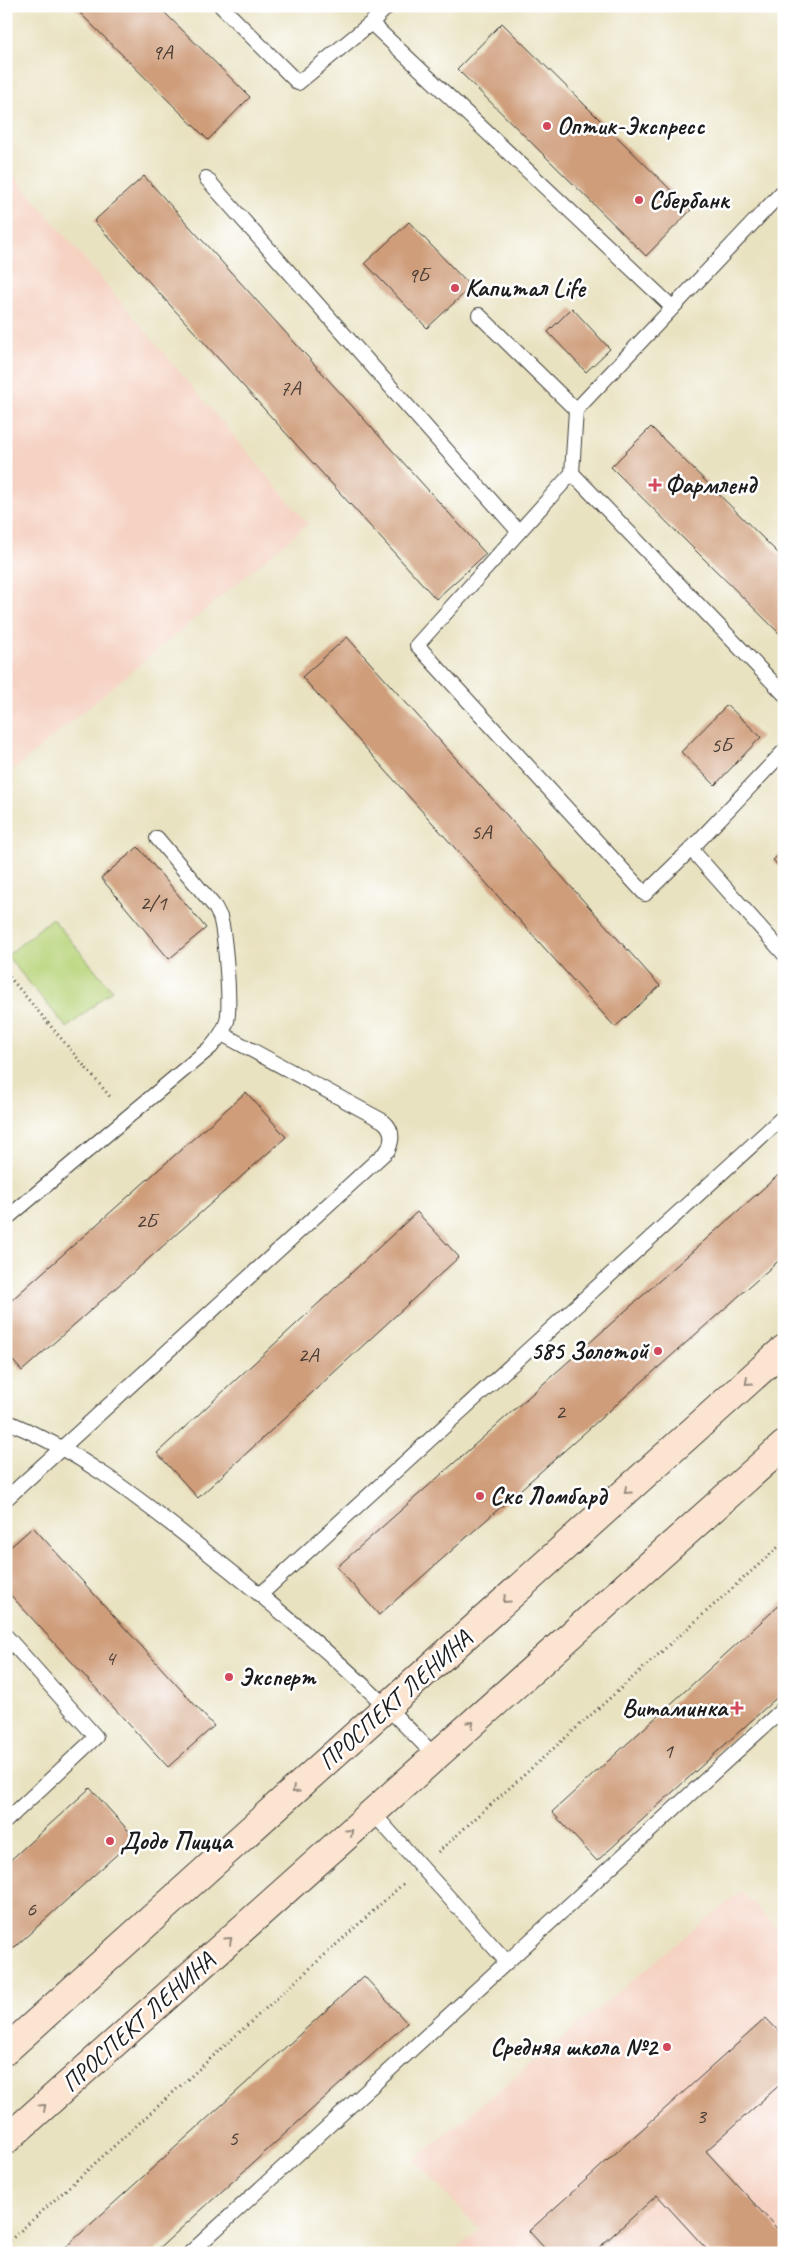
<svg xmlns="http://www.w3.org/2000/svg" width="790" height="2259" font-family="Caveat,sans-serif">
	<rect width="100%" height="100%" fill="#fff"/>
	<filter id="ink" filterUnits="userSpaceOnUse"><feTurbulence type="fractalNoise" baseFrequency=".02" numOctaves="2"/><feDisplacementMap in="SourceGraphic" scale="10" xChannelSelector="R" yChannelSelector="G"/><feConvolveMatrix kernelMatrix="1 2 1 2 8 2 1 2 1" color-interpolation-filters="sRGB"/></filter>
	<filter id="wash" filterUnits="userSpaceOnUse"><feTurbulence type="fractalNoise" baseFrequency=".0096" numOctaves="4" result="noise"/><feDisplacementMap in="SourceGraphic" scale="20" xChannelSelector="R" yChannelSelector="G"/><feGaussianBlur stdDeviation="1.12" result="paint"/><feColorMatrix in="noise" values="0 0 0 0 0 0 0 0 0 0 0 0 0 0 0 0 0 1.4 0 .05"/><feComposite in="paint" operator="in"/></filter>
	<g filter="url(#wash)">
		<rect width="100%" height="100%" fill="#e9e2c1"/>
		<path fill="#f5d2c2" d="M 6,166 L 308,524 L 6,776 Z
			M 741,1891 L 784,1935 L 784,2253 L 451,2253 L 480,2230 L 414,2160 Z"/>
		<path fill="#b8d47a" stroke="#6a784b" d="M 52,918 L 112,990 L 67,1028 L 7,956 Z"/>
		<g id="blocks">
			<path fill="#cf9d7a" d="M 73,6 L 158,6 L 250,97 L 208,140 Z
				M 502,23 L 691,210 L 646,256 L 457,69 Z
				M 144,176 L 486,554 L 436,599 L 94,221 Z
				M 409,222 L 471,287 L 427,328 L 365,263 Z
				M 572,308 L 610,349 L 586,372 L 548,332 Z
				M 651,427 L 784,559 L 784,638 L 611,467 Z
				M 347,637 L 660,986 L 615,1027 L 302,677 Z
				M 727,705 L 761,737 L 715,785 L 681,752 Z
				M 138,847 L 206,928 L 169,959 L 101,878 Z
				M 784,850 L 784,872 L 773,860 Z
				M 246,1092 L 286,1137 L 22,1371 L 6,1353 L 6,1305 Z
				M 784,1170 L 784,1256 L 379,1615 L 337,1567 Z
				M 417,1212 L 459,1257 L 198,1498 L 157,1453 Z
				M 33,1527 L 214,1726 L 168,1767 L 6,1590 L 6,1551 Z
				M 784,1601 L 784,1691 L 597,1861 L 552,1812 Z
				M 90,1788 L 135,1838 L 6,1955 L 6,1864 Z
				M 364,1976 L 407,2023 L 154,2253 L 59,2253 Z
				M 766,2018 L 784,2037 L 784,2081 L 706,2151 L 784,2236 L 784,2253 L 710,2253 L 657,2195 L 593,2253 L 549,2253 L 529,2231 Z"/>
		</g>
	</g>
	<g filter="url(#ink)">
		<use href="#blocks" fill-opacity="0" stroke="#3b3a35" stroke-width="1"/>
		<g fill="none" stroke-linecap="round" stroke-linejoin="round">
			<g stroke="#3b3a35" stroke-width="16">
				<path id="lane" d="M 221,6 L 298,83 L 371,23
					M 388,6 L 371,23 L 672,307
					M 206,178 L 519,532
					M 479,315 L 576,410 L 572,473 L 784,694
					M 576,410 L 784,190
					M 572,473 L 417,645 L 645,894 L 691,849
					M 784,751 L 691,849 L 784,954
					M 6,1219 L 211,1047 C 218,1039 224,1031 227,1021 C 231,1004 225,934 220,917 L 215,907 L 157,838
					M 6,1421 C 79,1451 133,1494 194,1542 C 279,1608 361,1678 435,1756
					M 6,1499 L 388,1150 C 393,1139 393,1129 383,1121 L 222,1034
					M 261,1594 L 784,1116
					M 6,1636 L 96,1737 L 6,1821
					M 372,1812 L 507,1962 L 784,1708
					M 190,2253 L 507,1962"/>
			</g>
			<g stroke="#3b3a35" stroke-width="30">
				<path id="secondary" d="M 6,2050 L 784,1349
					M 6,2140 L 784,1445"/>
			</g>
			<path stroke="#3b3a35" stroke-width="3" stroke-dasharray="1 4" stroke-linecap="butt" d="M 6,973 L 112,1099
				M 438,1852 L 784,1542
				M 6,2244 L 404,1883"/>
			<use href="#lane" stroke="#fff" stroke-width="14"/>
			<use href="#secondary" stroke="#fce5d0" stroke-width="28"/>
		</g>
		<defs><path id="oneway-chevron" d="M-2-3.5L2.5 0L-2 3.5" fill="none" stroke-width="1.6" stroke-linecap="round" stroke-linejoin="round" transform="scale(1.25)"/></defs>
		<g stroke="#978b7f">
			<use href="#oneway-chevron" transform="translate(748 1382) rotate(138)"/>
			<use href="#oneway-chevron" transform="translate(627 1491) rotate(138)"/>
			<use href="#oneway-chevron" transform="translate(506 1600) rotate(138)"/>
			<use href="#oneway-chevron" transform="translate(471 1724) rotate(-42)"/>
			<use href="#oneway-chevron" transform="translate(295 1790) rotate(138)"/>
			<use href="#oneway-chevron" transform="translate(350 1832) rotate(-42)"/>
			<use href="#oneway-chevron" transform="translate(229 1940) rotate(-42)"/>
			<use href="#oneway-chevron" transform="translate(43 2107) rotate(-42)"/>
		</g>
	</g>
	<g fill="#d1495b" stroke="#fff" stroke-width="2">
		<circle cx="547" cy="126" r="5"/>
		<circle cx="639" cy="200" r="5"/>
		<circle cx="455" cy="288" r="5"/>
		<path d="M652.5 477.5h5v5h5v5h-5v5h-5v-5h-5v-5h5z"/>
		<circle cx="658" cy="1351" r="5"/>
		<circle cx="480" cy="1496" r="5"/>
		<circle cx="229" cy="1677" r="5"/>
		<path d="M734.5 1700.5h5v5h5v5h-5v5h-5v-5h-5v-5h5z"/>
		<circle cx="110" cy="1841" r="5"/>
		<circle cx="667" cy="2047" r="5"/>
	</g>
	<g text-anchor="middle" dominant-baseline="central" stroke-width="5" stroke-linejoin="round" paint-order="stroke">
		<g font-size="22" fill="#493c34">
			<text x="162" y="52">9А</text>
			<text x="418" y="275">9Б</text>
			<text x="290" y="388">7А</text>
			<text x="721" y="745">5Б</text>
			<text x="481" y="832">5А</text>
			<text x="153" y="903">2/1</text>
			<text x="146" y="1221">2Б</text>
			<text x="308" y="1355">2А</text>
			<text x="560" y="1412">2</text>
			<text x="110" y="1658">4</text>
			<text x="668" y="1751">1</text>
			<text x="31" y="1909">6</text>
			<text x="701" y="2116">3</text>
			<text x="233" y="2138">5</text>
		</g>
		<g font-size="25" font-weight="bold" fill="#1c1c1c" stroke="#fff" text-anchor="start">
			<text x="557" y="126">Оптик-Экспресс</text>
			<text x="649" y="200">Сбербанк</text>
			<text x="465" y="288">Капитал Life</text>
			<text x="665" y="485">Фармленд</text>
			<text x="648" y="1351" text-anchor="end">585 Золотой</text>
			<text x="490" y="1496">Скс Ломбард</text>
			<text x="239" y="1677">Эксперт</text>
			<text x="727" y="1708" text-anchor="end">Витаминка</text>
			<text x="120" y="1841">Додо Пицца</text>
			<text x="657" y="2047" text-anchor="end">Средняя школа №2</text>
		</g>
		<g font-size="25" fill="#1c1c1c" stroke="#fff">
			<text transform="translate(395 1700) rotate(-42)">ПРОСПЕКТ ЛЕНИНА</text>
			<text transform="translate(138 2022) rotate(-42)">ПРОСПЕКТ ЛЕНИНА</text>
		</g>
	</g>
	<rect width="790" height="2259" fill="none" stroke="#fff" stroke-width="25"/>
</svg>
